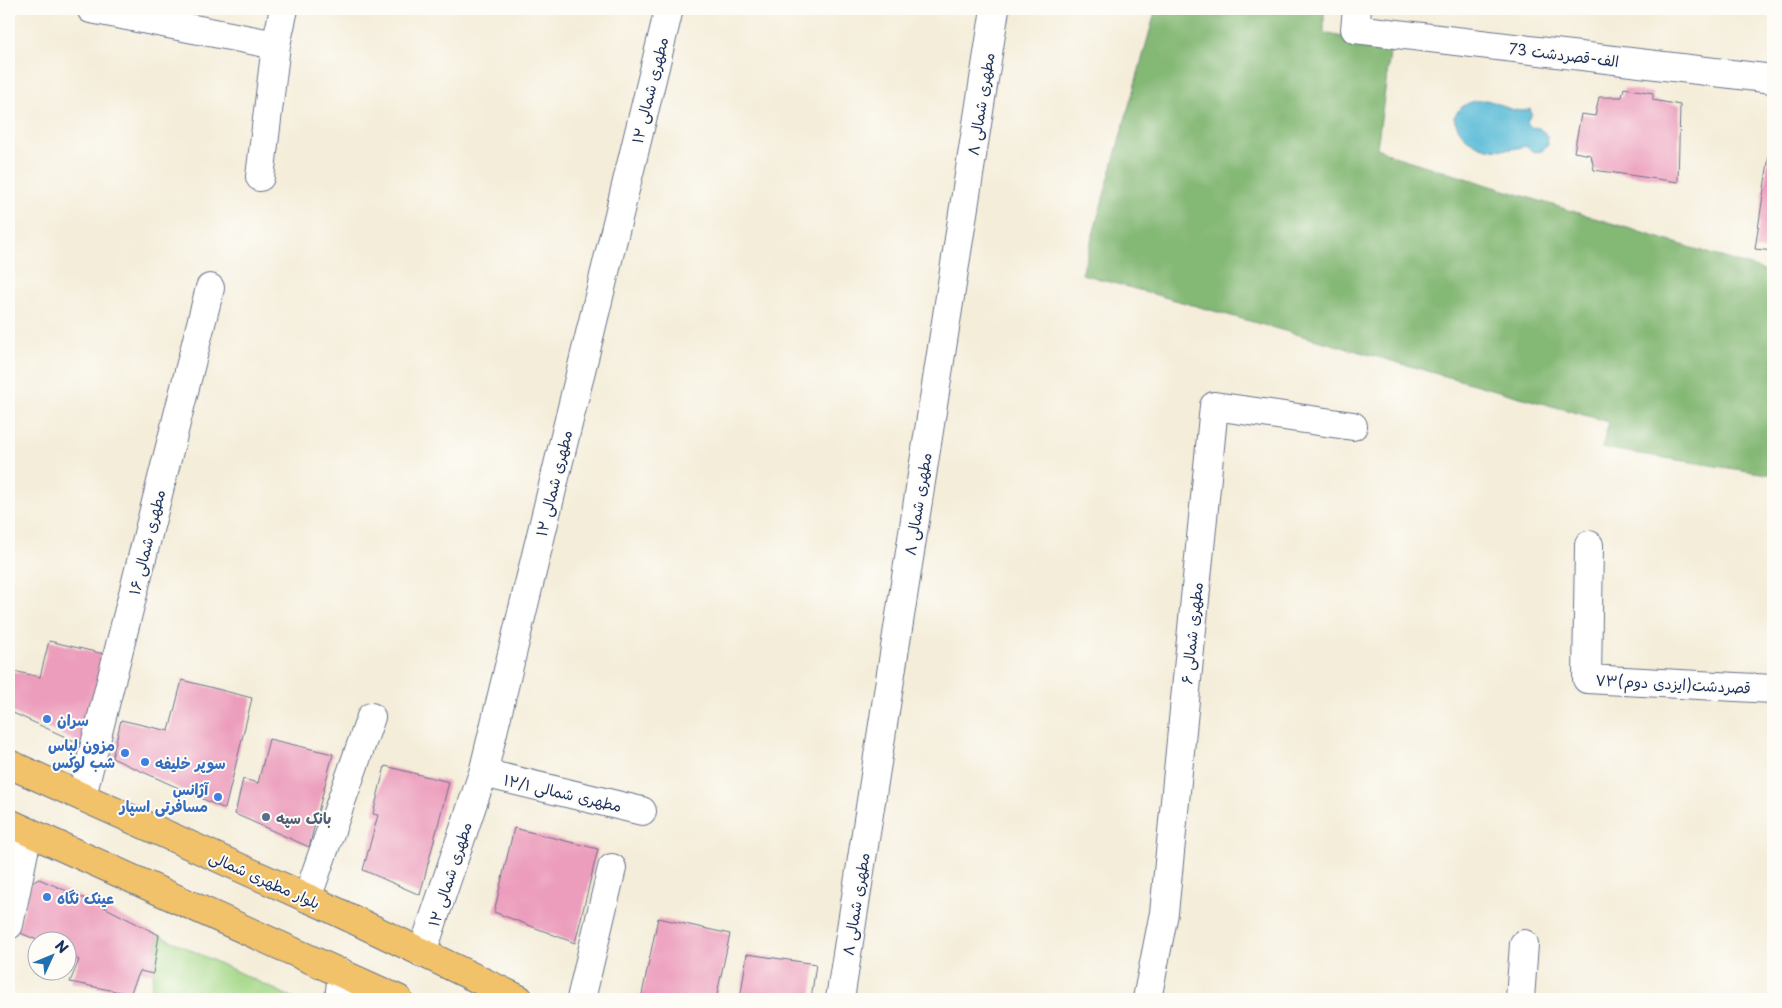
<svg xmlns="http://www.w3.org/2000/svg" width="1782" height="1008" font-family="'Playpen Sans','Playpen Sans Arabic',sans-serif">
	<rect width="100%" height="100%" fill="#fdfcf7"/>
	<filter id="ink" filterUnits="userSpaceOnUse"><feTurbulence type="fractalNoise" baseFrequency=".02" numOctaves="2"/><feDisplacementMap in="SourceGraphic" scale="10" xChannelSelector="R" yChannelSelector="G"/><feConvolveMatrix kernelMatrix="1 2 1 2 8 2 1 2 1" color-interpolation-filters="sRGB"/></filter>
	<filter id="wash" filterUnits="userSpaceOnUse"><feTurbulence type="fractalNoise" baseFrequency=".0096" numOctaves="4" result="noise"/><feDisplacementMap in="SourceGraphic" scale="20" xChannelSelector="R" yChannelSelector="G"/><feGaussianBlur stdDeviation="1.12" result="paint"/><feColorMatrix in="noise" values="0 0 0 0 0 0 0 0 0 0 0 0 0 0 0 0 0 1.4 0 .05"/><feComposite in="paint" operator="in"/></filter>
	<g filter="url(#wash)">
		<rect width="100%" height="100%" fill="#f4edd9"/>
		<path fill="#a5d888" stroke="#608473" d="M 159,935 L 295,999 L 150,999 Z"/>
		<path fill="#84b874" stroke="#507469" d="M 1156,9 L 1324,9 L 1324,33 L 1391,47 L 1377,148 L 1394,156 L 1773,273 L 1773,475 L 1602,448 L 1609,422 L 1082,274 Z"/>
		<path fill="#59bbd7" stroke="#3a759a" d="M 1486,100 C 1501,103 1514,115 1530,109 L 1532,114 L 1527,121 L 1530,127 L 1539,128 L 1547,135 L 1548,145 L 1542,151 L 1534,152 L 1525,146 C 1498,155 1461,148 1454,117 C 1462,103 1471,101 1486,100 Z"/>
		<g id="blocks">
			<path fill="#ec9dbc" d="M 1624,88 L 1653,93 L 1653,100 L 1680,105 L 1678,182 L 1594,170 L 1591,155 L 1574,152 L 1581,114 L 1595,116 L 1599,97 L 1622,97 Z
				M 1772,135 L 1773,135 L 1773,251 L 1755,249 Z
				M 49,641 L 104,654 L 83,745 L 9,711 L 9,670 L 40,677 Z
				M 182,680 L 252,698 L 225,809 L 112,758 L 121,720 L 169,731 Z
				M 269,739 L 333,754 L 309,847 L 235,814 L 243,779 L 258,783 Z
				M 385,766 L 449,782 L 420,895 L 363,870 L 378,815 L 373,814 Z
				M 514,828 L 598,849 L 575,943 L 494,912 Z
				M 39,879 L 102,906 L 159,935 L 153,974 L 140,971 L 130,994 L 70,982 L 79,960 L 68,954 L 68,940 L 37,940 L 18,932 L 31,883 Z
				M 658,918 L 730,934 L 716,999 L 641,999 Z
				M 747,954 L 816,964 L 811,999 L 740,999 Z"/>
		</g>
	</g>
	<g filter="url(#ink)">
		<use href="#blocks" fill-opacity="0" stroke="#677289" stroke-width="1"/>
		<g fill="none" stroke-linecap="round" stroke-linejoin="round">
			<g stroke="#677289" stroke-width="30">
				<path id="minor" d="M 91,9 L 276,45
					M 1357,9 L 1355,29 L 1773,79
					M 260,177 L 276,45 L 284,9
					M 1589,545 L 1587,679 L 1773,689
					M 483,773 L 642,811
					M 82,796 L 210,288
					M 307,898 L 371,717
					M 9,925 L 28,832
					M 422,953 L 483,773 L 669,9
					M 339,999 L 342,973
					M 581,999 L 612,868
					M 840,999 L 995,9
					M 1147,999 L 1164,913 L 1214,406 L 1353,426
					M 1520,999 L 1524,944"/>
			</g>
			<g stroke="#677289" stroke-width="30">
				<path id="major" d="M 9,764 L 323,905 L 519,999
					M 9,823 L 398,999"/>
			</g>
			<use href="#minor" stroke="#fff" stroke-width="28"/>
			<use href="#major" stroke="#f2c26a" stroke-width="28"/>
		</g>
	</g>
	<g fill="#3f7fe0" stroke="#fdfcf7" stroke-width="2">
		<circle cx="47" cy="719" r="5"/>
		<circle cx="125" cy="753" r="5"/>
		<circle cx="145" cy="762" r="5"/>
		<circle cx="218" cy="797" r="5"/>
		<circle cx="47" cy="897" r="5"/>
	</g>
	<circle fill="#5c6f8a" stroke="#fdfcf7" stroke-width="2" cx="266" cy="817" r="5"/>
	<g text-anchor="middle" dominant-baseline="central" stroke-width="4" stroke-linejoin="round" paint-order="stroke">
		<g font-size="15" fill="#1b2f5e" stroke="#fdfcf7">
			<text transform="translate(1564 54) rotate(7)">73 الف-قصردشت</text>
			<text transform="translate(649 90) rotate(-76)">۱۲ مطهری شمالی</text>
			<text transform="translate(980 104) rotate(-81)">۸ مطهری شمالی</text>
			<text transform="translate(553 483) rotate(-76)">۱۲ مطهری شمالی</text>
			<text transform="translate(917 504) rotate(-81)">۸ مطهری شمالی</text>
			<text transform="translate(146 542) rotate(-76)">۱۶ مطهری شمالی</text>
			<text transform="translate(1191 633) rotate(-84)">۶ مطهری شمالی</text>
			<text transform="translate(1673 683) rotate(3)">۷۳قصردشت(ایزدی دوم)</text>
			<text transform="translate(563 792) rotate(13)">۱۲/۱ مطهری شمالی</text>
			<text transform="translate(449 874) rotate(-72)">۱۲ مطهری شمالی</text>
			<text transform="translate(265 879) rotate(24)">بلوار مطهرى شمالى</text>
			<text transform="translate(855 904) rotate(-81)">۸ مطهری شمالی</text>
		</g>
		<g font-size="15" font-weight="bold" fill="#366cbe" stroke="#fdfcf7" text-anchor="start">
			<text x="57" y="719">سران</text>
			<text x="115" y="744" text-anchor="end">مزون لباس<tspan x="115" dy="17">شب لوکس</tspan></text>
			<text x="155" y="762">سوپر خلیفه</text>
			<text x="208" y="788" text-anchor="end">آژانس<tspan x="208" dy="17">مسافرتی اسپار</tspan></text>
			<text x="57" y="897">عینک نگاه</text>
		</g>
		<g font-size="15" font-weight="bold" fill="#4e5e75" stroke="#fdfcf7" text-anchor="start">
			<text x="276" y="817">بانک سپه</text>
		</g>
	</g>
	<rect width="1782" height="1008" fill="none" stroke="#fdfcf7" stroke-width="30"/>
	<g transform="translate(52 956) rotate(46)"><circle r="24" fill="#fdfcf7" stroke="#a3aaba"/>
	<path d="M0-4L9 19L0 12L-9 19Z" fill="#1f6fb2"/>
	<text y="-8" font-size="14" font-weight="bold" text-anchor="middle" fill="#1b2f5e">N</text>
	</g>
</svg>
